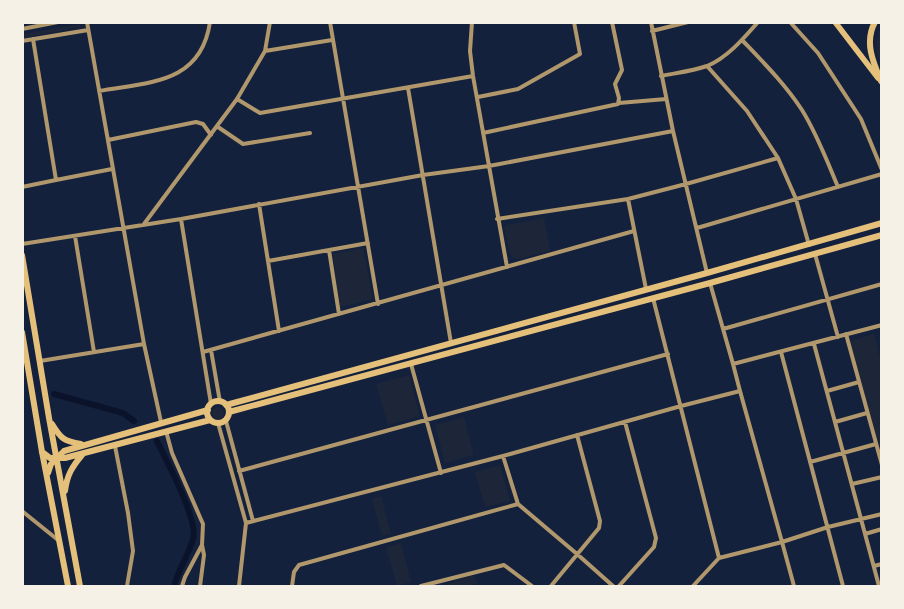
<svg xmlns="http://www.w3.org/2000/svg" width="904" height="609" font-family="Merriweather,serif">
	<rect width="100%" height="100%" fill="#14213d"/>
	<path fill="#1d2539" d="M 80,24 L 81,27 L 23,38 L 23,34 Z
		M 881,27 L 882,27 L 881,63 C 875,51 875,40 881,27 Z
		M 544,218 L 550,251 L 518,259 L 513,258 L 510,254 L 504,227 L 507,225 Z
		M 363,248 L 373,299 L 340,307 L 333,254 Z
		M 874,334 L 881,361 L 881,454 L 850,341 Z
		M 409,375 L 420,416 L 388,425 L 376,384 Z
		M212 413a6 6 0 1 1 12 0a6 6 0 1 1-12 0Z
		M 464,417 L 474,455 L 445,463 L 435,425 Z
		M 500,465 L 510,501 L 485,507 L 475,472 Z
		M 381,496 L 391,534 L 382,536 L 372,499 Z
		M 401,543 L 411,582 L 397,586 L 386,547 Z
		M 474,575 L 478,583 L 470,586 L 441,586 Z"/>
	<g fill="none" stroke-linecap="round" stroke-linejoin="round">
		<path stroke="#0b132b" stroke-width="6" d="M 54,394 L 123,413 L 134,421
			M 157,441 C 166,460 199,521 193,539 C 188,556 178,570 174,586"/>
		<path stroke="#b1986c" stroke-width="4" d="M 87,22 L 144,344 L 161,422
			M 330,22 L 378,304
			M 472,22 L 470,51 L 473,76 L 507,267
			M 790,22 L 818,53 L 861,119 L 882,170
			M 22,29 L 58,22
			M 652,31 L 688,22
			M 742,40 C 763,62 785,84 802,110 C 817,134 827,161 838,187
			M 22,41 L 88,30
			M 265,51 L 332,40
			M 707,66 L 747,111 L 778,158
			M 661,76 C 676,73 693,71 707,66 C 727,58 744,38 758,22
			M 408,88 L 451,343
			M 99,91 C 149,82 201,84 210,22
			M 478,97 L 518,89 L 580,54 L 574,22
			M 237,99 L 260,113 L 473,76
			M 619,103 L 666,99
			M 218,127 L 243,144 L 310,133
			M 673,131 L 707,273
			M 483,133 L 618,104 L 619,98 L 615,84 L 622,70 L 612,22
			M 108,140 L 196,122 L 203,124 L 211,135
			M 56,180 L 112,169
			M 22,187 L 56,180 L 33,39
			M 259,204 L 279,331
			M 181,219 L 211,404
			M 497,219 L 628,199
			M 144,224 L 237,99 L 265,51 L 270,22
			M 697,228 L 882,174
			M 75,236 L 94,352
			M 22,244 L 181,219 L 423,175 L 489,166 L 673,131 L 651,22
			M 329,250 L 339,314
			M 815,254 L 838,337
			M 268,261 L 368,243
			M 710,283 L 733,364
			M 646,289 L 628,199 L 686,184 L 778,158 L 796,199 L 809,245
			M 653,298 L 719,558 L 782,542 L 740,391
			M 723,329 L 882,284
			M 846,334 L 882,465
			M 814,344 L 879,586
			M 211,350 L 220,402
			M 203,352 L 634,231
			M 781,352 L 843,586
			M 40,361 L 144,344
			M 411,364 L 441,473
			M 827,391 L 859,382
			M 226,421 L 253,521
			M 835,422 L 867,413
			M 218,423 L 246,523 L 239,586
			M 166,431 L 172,453 L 203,524 L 202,545 L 185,577 L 182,586
			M 115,446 L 128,513 L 133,551 L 127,586
			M 503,456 L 518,504
			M 810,462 L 876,444
			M 239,471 L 668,354
			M 852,484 L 882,477
			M 22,511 L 58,540
			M 246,523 L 503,456 L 681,406 L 740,391 L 733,364 L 882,325
			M 865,534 L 882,529
			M 874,566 L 882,564
			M 200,586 L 204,555 L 202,545
			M 292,586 L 294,572 L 299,565 L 518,504 L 577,554 L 613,586
			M 421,586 L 504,565 L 532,586
			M 551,586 L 599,528 L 600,521 L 577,435
			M 619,586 L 654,547 L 656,538 L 625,422
			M 693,586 L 719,558
			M 794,586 L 782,542 L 828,527 L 882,514"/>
		<path stroke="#e5c07b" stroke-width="5.5" d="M 835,22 L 878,78"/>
		<path stroke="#e5c07b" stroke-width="6" d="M 875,22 C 864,42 873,62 881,81
			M 22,255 L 49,418 L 80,586
			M 22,332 L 42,452 L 68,586
			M207 412a11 11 0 1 1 22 0a11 11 0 1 1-22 0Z
			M 226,405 L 707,273 L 882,223
			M 229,412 L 710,283 L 882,235
			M 52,424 C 61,439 64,441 81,444
			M 42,452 L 50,458 L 65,458 L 210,420
			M 48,473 L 51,464 L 64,451 L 208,410
			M 65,491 C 67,475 72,467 82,455"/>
	</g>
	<rect width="904" height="609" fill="none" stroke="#f6f1e7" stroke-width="48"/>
</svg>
